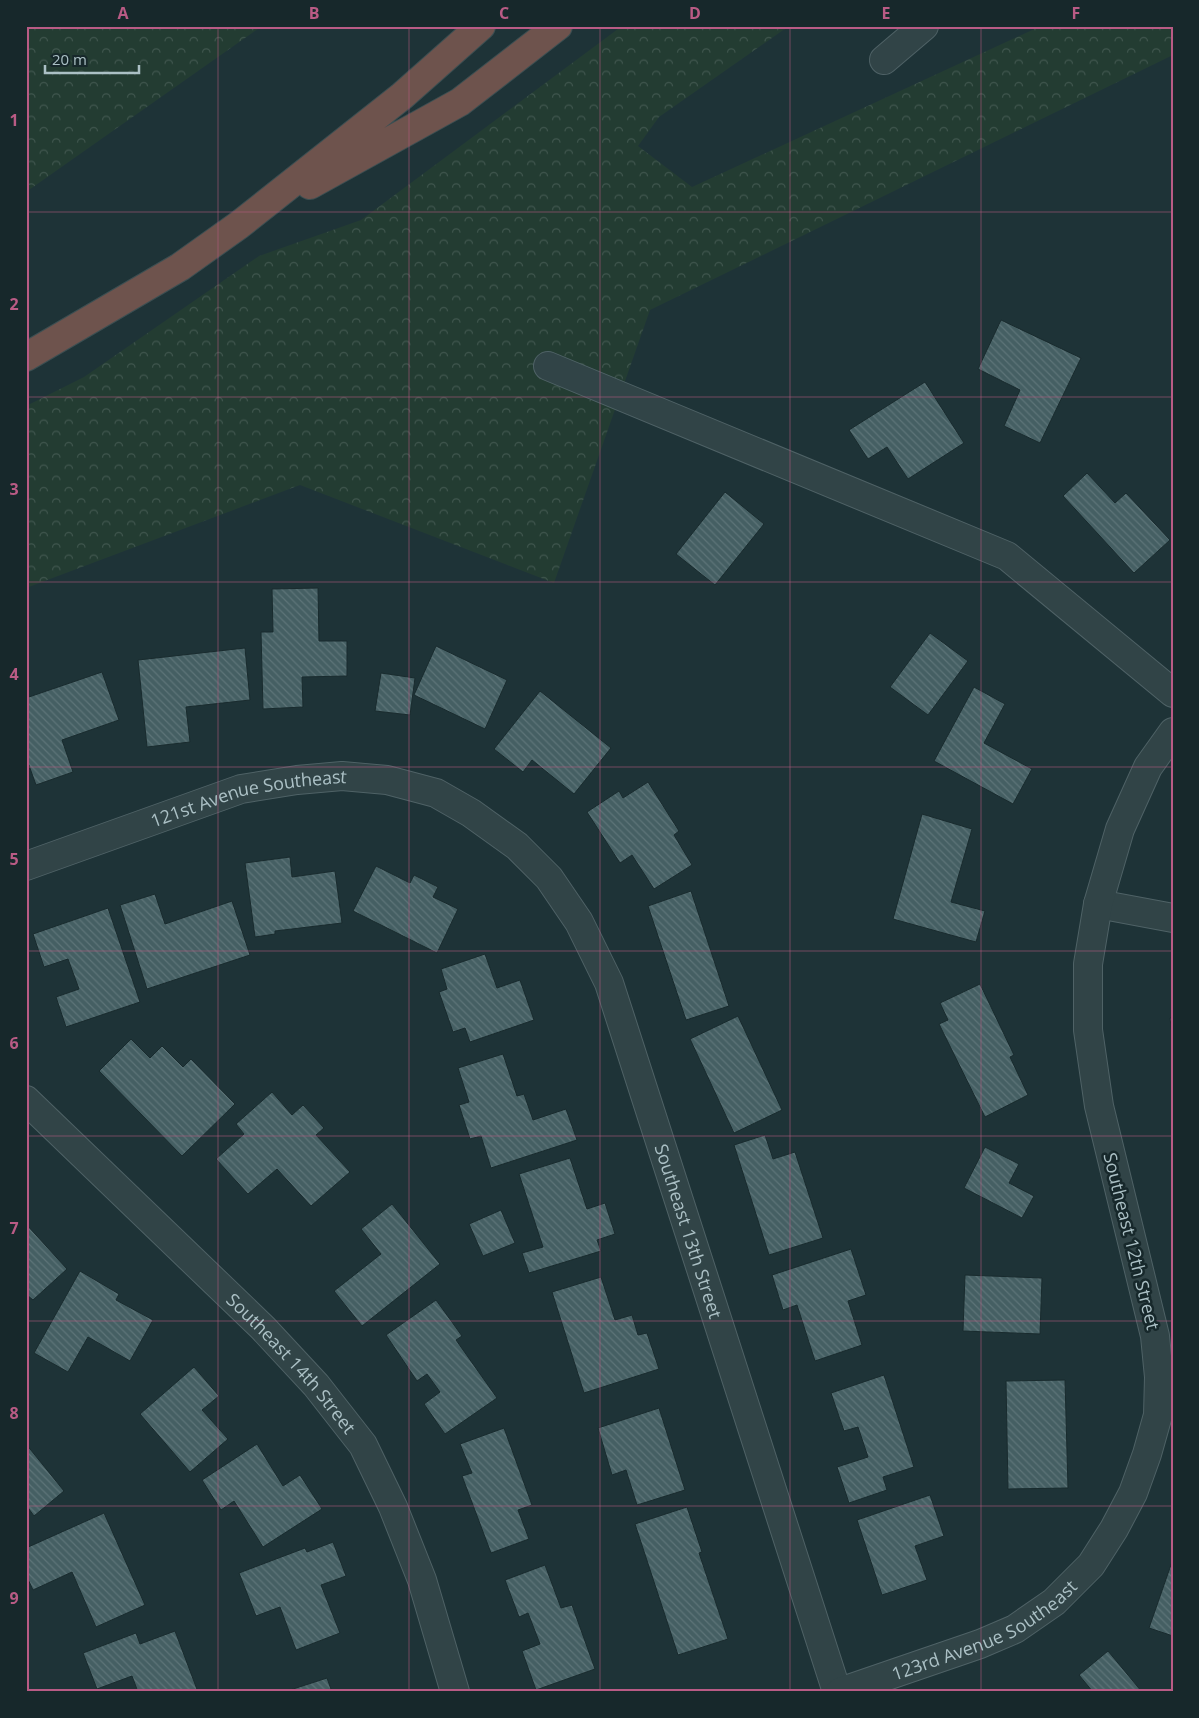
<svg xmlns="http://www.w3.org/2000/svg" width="1199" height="1718" font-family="'Open Sans',sans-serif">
	<defs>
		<pattern id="forest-crowns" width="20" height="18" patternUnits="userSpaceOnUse" patternTransform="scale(1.25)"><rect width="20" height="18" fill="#233c32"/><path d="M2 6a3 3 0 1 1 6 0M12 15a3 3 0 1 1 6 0" fill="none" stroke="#40564e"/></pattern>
		<pattern id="building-back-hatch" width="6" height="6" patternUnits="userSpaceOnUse" patternTransform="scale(1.25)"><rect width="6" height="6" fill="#455f63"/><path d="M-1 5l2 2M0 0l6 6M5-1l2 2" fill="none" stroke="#5d7478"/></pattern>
	</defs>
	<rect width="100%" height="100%" fill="#1e3337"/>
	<path fill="url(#forest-crowns)" d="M 26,26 L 262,26 L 26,192 Z
		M 622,26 L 789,26 L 659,117 L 638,146 L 692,187 L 1041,26 L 1173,26 L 1173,55 L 650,310 L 554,583 L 300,485 L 26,588 L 26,406 L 84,377 L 259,256 L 361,220 Z"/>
	<path fill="url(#building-back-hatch)" stroke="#192b2e" d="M 1001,320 L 1081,358 L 1040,443 L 1004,426 L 1020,390 L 978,369 Z
		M 925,382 L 964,443 L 908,479 L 887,447 L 868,459 L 849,430 Z
		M 1087,473 L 1115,503 L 1126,493 L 1170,540 L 1134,573 L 1063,496 Z
		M 725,492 L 764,524 L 715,585 L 676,554 Z
		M 318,588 L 319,641 L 347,641 L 347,676 L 302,677 L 303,707 L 263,709 L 261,632 L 273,632 L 272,589 Z
		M 930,633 L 968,661 L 928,715 L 890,687 Z
		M 436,646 L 507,680 L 485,729 L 414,695 Z
		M 245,648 L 250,700 L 186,707 L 190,742 L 147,747 L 138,660 Z
		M 102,672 L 119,720 L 62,740 L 73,772 L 36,785 L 26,757 L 26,698 Z
		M 381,673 L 415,678 L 410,715 L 375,711 Z
		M 974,687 L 1005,704 L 984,743 L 1032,769 L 1013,804 L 934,761 Z
		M 540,691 L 611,748 L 574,794 L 532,760 L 523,772 L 494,749 Z
		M 648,782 L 679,831 L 674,835 L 692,865 L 654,889 L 632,855 L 620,863 L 587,812 L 619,791 L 623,798 Z
		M 922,814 L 972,829 L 951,902 L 985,911 L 976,942 L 893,919 Z
		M 290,857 L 292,877 L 335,871 L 342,923 L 275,931 L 275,934 L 255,937 L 245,863 Z
		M 376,866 L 410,883 L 414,875 L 438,887 L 433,897 L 458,909 L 437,953 L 353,911 Z
		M 691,891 L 729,1006 L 686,1020 L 648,906 Z
		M 155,894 L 165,924 L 232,901 L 250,955 L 147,989 L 120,905 Z
		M 108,908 L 140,1002 L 66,1027 L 56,997 L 79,989 L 68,959 L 44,967 L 33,934 Z
		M 485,954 L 497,988 L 520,980 L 534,1020 L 470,1042 L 465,1028 L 453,1032 L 439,992 L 447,989 L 441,969 Z
		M 980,984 L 1014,1055 L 1010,1057 L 1028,1095 L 985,1117 L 939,1024 L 948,1020 L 940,1003 Z
		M 738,1016 L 782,1110 L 734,1133 L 690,1039 Z
		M 1170,1018 L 1173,1018 L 1173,1043 Z
		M 131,1039 L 150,1058 L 162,1046 L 183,1067 L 191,1059 L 235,1104 L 182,1156 L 99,1071 Z
		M 503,1054 L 517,1096 L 524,1094 L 533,1120 L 566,1109 L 577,1140 L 491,1168 L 481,1136 L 470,1139 L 459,1105 L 469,1102 L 458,1068 Z
		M 272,1092 L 292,1115 L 303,1105 L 324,1128 L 316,1135 L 350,1172 L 311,1206 L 277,1169 L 248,1194 L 216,1159 L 244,1134 L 236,1124 Z
		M 765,1135 L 773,1159 L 795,1152 L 823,1238 L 769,1255 L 734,1145 Z
		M 985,1147 L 1019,1164 L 1009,1183 L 1034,1196 L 1022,1218 L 964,1188 Z
		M 570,1158 L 587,1209 L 605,1203 L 615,1234 L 597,1240 L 601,1251 L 529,1273 L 522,1253 L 543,1247 L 519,1174 Z
		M 392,1204 L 440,1264 L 362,1326 L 334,1291 L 381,1254 L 361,1229 Z
		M 501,1210 L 515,1243 L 483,1256 L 469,1224 Z
		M 26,1224 L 67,1269 L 33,1300 L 26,1294 Z
		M 851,1249 L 866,1295 L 848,1301 L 862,1345 L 815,1361 L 797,1305 L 783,1310 L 772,1275 Z
		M 80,1271 L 119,1294 L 116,1300 L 153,1320 L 130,1361 L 88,1337 L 68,1372 L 34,1353 Z
		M 965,1275 L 1042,1278 L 1040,1334 L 963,1331 Z
		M 601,1277 L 615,1320 L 632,1315 L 638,1335 L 647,1333 L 659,1369 L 584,1393 L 552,1292 Z
		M 436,1300 L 462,1336 L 456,1340 L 497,1398 L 445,1434 L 424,1404 L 440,1392 L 427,1374 L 417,1381 L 386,1335 Z
		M 194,1367 L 219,1396 L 202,1410 L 228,1439 L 190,1472 L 140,1414 Z
		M 884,1375 L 914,1467 L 883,1477 L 887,1490 L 849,1503 L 837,1467 L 868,1457 L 858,1427 L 844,1431 L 831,1393 Z
		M 1065,1380 L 1068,1488 L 1008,1489 L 1006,1381 Z
		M 659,1408 L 685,1490 L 637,1505 L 626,1470 L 612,1475 L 598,1428 Z
		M 504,1428 L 532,1505 L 518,1510 L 529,1539 L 491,1553 L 462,1476 L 472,1473 L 460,1444 Z
		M 26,1444 L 64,1491 L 34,1516 L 26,1505 Z
		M 257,1444 L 283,1486 L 300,1475 L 322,1509 L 263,1547 L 234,1501 L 221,1510 L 202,1480 Z
		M 930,1495 L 944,1536 L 915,1546 L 927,1580 L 882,1595 L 857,1520 Z
		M 687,1507 L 702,1552 L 699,1553 L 728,1639 L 678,1655 L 635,1524 Z
		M 104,1513 L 145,1605 L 96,1627 L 72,1572 L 33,1590 L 26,1575 L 26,1548 Z
		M 333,1542 L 346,1576 L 321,1585 L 340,1633 L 296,1650 L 280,1607 L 256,1616 L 239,1573 L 305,1548 L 307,1552 Z
		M 1173,1559 L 1173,1636 L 1149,1628 Z
		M 545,1565 L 561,1608 L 572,1605 L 595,1669 L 536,1690 L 522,1651 L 540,1644 L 528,1613 L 519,1617 L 505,1580 Z
		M 175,1631 L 198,1692 L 138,1692 L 132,1676 L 97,1689 L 83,1653 L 136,1633 L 140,1644 Z
		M 1108,1651 L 1142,1692 L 1093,1692 L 1079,1675 Z
		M 327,1678 L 332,1692 L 290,1692 L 290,1690 Z"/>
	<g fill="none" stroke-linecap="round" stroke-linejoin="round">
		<g stroke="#4f6266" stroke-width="30">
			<g id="minor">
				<path d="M 884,60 L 924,26"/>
				<path d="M 548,366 L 1007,556 L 1173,693"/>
				<path id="s1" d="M 26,866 L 241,789 L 297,780 L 342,776 L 387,780 L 436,793 L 471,813 L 517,846 L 549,878 L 579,922 L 609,983 L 837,1692"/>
				<path d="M 1098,904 L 1173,918"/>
				<path id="s2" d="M 26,1100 L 263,1328 L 316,1385 L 363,1445 L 393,1507 L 422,1580 L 455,1692"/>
				<path id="s3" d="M 840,1692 L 980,1644 L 1015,1629 L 1054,1602 L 1091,1565 L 1114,1529 L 1133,1493 L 1147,1454 L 1158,1415 L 1159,1377 L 1155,1336 L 1099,1106 L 1088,1030 L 1088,964 L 1098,904 L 1120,829 L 1148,767 L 1173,732"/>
			</g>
		</g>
		<g stroke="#3c4f52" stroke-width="30">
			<path id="highway" d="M 310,185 L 460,102 L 558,26
				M 26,357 L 180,267 L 239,225 L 402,96 L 481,26"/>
		</g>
		<use href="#minor" stroke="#314447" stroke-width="28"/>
		<use href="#highway" stroke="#6e534d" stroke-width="28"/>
	</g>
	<path fill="none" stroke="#b95b85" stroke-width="1" stroke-opacity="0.55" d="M 218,26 L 218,1692M 409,26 L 409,1692M 600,26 L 600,1692M 790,26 L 790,1692M 981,26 L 981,1692M 26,212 L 1173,212M 26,397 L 1173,397M 26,582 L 1173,582M 26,767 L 1173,767M 26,951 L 1173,951M 26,1136 L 1173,1136M 26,1321 L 1173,1321M 26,1506 L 1173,1506"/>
	<g text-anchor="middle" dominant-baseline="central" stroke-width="5" stroke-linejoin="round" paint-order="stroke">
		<g font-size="18" fill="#abc0c5" stroke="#17282b">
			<text stroke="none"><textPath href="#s1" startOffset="234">121st Avenue Southeast</textPath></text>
			<text stroke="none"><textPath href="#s1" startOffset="950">Southeast 13th Street</textPath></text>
			<text transform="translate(1132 1241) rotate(76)">Southeast 12th Street</text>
			<text stroke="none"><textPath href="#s2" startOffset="374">Southeast 14th Street</textPath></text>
			<text stroke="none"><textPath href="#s3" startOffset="158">123rd Avenue Southeast</textPath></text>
		</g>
	</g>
	<rect width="1199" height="1718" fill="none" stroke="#17282b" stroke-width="55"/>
	<path d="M45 65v8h94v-8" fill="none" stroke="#abc0c5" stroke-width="2.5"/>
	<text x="52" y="65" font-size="15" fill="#abc0c5" stroke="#17282b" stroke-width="4" paint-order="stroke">20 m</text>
	<rect x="28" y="28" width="1144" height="1662" fill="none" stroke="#b95b85" stroke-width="2"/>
	<g font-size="16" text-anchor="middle" font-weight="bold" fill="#b95b85">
		<text x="123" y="19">A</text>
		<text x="314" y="19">B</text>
		<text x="504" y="19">C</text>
		<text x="695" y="19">D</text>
		<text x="886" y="19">E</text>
		<text x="1076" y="19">F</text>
		<text x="14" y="126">1</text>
		<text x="14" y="310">2</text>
		<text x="14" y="495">3</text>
		<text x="14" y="680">4</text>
		<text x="14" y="865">5</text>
		<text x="14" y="1049">6</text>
		<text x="14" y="1234">7</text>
		<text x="14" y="1419">8</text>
		<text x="14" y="1604">9</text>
	</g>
</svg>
